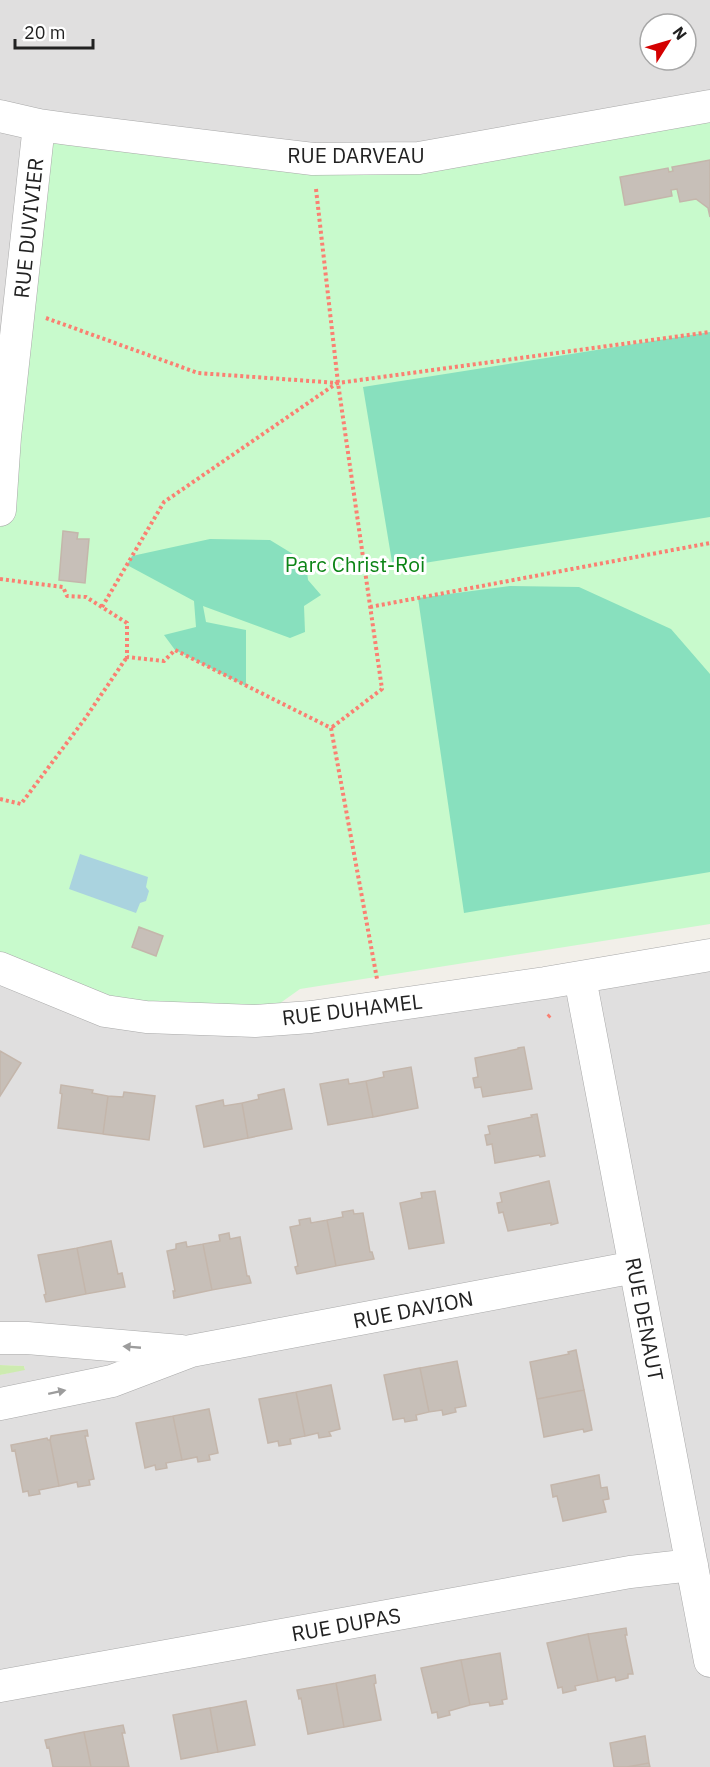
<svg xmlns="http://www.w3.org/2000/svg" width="710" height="1767" font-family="'IBM Plex Sans',sans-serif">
	<rect width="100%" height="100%" fill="#f2efe9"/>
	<path fill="#e0dfdf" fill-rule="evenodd" d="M 0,0 L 710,0 L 710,106 L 0,510 ZM 650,24 L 686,24 L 686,60 L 650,60 Z
		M 710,954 L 710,1767 L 0,1767 L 0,1375 L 25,1369 L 24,1366 L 0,1365 L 0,968 L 255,1021 Z"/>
	<path fill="#cdebb0" d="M 0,1365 L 24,1366 L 25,1370 L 0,1375 Z"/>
	<path fill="#c8facc" d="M 710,106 L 710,924 L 300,989 L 255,1021 L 146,1017 L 0,968 L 0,510 L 39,125 L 313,159 Z"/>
	<path fill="#88e0be" d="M 710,332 L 710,517 L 393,568 L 363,387 Z
		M 210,539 L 270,540 L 306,562 L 308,580 L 321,595 L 304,606 L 305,632 L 290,638 L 203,606 L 206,622 L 246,630 L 246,686 L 175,650 L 164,635 L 196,627 L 194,601 L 127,565 L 132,556 Z
		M 510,586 L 579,587 L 671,629 L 710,674 L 710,872 L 464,913 L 418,598 Z"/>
	<path fill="#aad3df" d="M 80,854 L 148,877 L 146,887 L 149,891 L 146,901 L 140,903 L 136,913 L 69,889 Z"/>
	<path fill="#c7bfb8" stroke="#c4b6ab" stroke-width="1.5" d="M 710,160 L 710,217 L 708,208 L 696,199 L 680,202 L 677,189 L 671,190 L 672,196 L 625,205 L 620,177 L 668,168 L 669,172 L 673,171 L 672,167 Z
		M 63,531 L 78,533 L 77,539 L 89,539 L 85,583 L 59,580 Z
		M 139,927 L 163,936 L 156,956 L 132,947 Z
		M 524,1047 L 532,1089 L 483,1097 L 481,1087 L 475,1088 L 473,1078 L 478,1077 L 475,1058 L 518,1049 L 518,1048 Z
		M 0,1051 L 21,1063 L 0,1096 Z
		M 411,1067 L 418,1108 L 373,1117 L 366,1081 L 384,1077 L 383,1072 Z
		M 348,1079 L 349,1084 L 366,1081 L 373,1117 L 328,1125 L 320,1084 Z
		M 61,1085 L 93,1090 L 92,1093 L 108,1096 L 103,1134 L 58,1128 L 62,1094 L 60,1093 Z
		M 284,1089 L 292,1129 L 248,1138 L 242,1103 L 259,1099 L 258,1095 Z
		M 124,1092 L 155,1096 L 149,1140 L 103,1134 L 108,1096 L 123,1097 Z
		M 223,1100 L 224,1106 L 242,1103 L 248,1138 L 204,1147 L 196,1106 Z
		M 537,1114 L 545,1156 L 540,1157 L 539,1155 L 495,1163 L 492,1144 L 487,1145 L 485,1135 L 490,1134 L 488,1126 L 532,1117 L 531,1115 Z
		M 549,1181 L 558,1223 L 551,1225 L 551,1223 L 508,1231 L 503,1212 L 499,1213 L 497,1203 L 502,1202 L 500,1193 Z
		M 435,1191 L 444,1243 L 409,1249 L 400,1203 L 422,1198 L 421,1193 Z
		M 353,1210 L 354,1214 L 363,1213 L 370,1252 L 372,1252 L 374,1259 L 336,1266 L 327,1220 L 343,1217 L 342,1212 Z
		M 310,1218 L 311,1223 L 327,1220 L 336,1266 L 297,1274 L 295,1267 L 298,1266 L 290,1227 L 300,1225 L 299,1220 Z
		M 229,1233 L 230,1239 L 240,1237 L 247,1276 L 249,1276 L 251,1283 L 212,1290 L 203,1244 L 220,1241 L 219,1235 Z
		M 111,1241 L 118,1274 L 122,1273 L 125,1287 L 86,1294 L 77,1248 Z
		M 186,1242 L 187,1247 L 203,1244 L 212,1290 L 174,1298 L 173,1291 L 175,1291 L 167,1251 L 176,1249 L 176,1244 Z
		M 77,1248 L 86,1294 L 46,1302 L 44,1295 L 46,1294 L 38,1255 Z
		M 576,1350 L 584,1390 L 537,1399 L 530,1362 L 569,1354 L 568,1352 Z
		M 457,1361 L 466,1406 L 455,1408 L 456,1412 L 443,1415 L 442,1410 L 429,1412 L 420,1368 Z
		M 420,1368 L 429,1412 L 416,1415 L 417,1420 L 405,1422 L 404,1418 L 393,1420 L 384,1375 Z
		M 331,1385 L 340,1429 L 329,1432 L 331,1436 L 319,1438 L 318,1433 L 305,1436 L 296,1392 Z
		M 584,1390 L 592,1430 L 584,1432 L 583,1429 L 544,1437 L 537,1399 Z
		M 296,1392 L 305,1436 L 290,1439 L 291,1444 L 279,1446 L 278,1441 L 268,1443 L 259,1399 Z
		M 209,1409 L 218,1453 L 209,1455 L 210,1460 L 198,1462 L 197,1457 L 182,1460 L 173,1416 Z
		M 173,1416 L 182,1460 L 166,1463 L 167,1468 L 156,1470 L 155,1465 L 145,1468 L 136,1423 Z
		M 87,1430 L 88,1436 L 85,1436 L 94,1479 L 89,1480 L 90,1485 L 78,1487 L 77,1482 L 59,1486 L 50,1440 L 51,1436 Z
		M 47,1438 L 48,1440 L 50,1440 L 59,1486 L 39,1490 L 40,1494 L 29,1496 L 28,1491 L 23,1492 L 15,1450 L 12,1451 L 11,1445 Z
		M 599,1475 L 601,1488 L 607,1487 L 609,1499 L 603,1500 L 606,1512 L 563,1521 L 557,1496 L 553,1497 L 551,1485 Z
		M 626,1628 L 627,1635 L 625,1635 L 633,1674 L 628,1674 L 628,1678 L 616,1681 L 615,1677 L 598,1681 L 588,1634 Z
		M 588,1634 L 598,1681 L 575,1686 L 576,1690 L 563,1693 L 562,1687 L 558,1688 L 547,1643 Z
		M 500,1653 L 507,1699 L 502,1700 L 503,1704 L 490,1706 L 489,1702 L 470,1705 L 461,1660 Z
		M 461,1660 L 470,1705 L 449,1711 L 450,1715 L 438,1718 L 437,1712 L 432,1713 L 421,1668 Z
		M 375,1675 L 376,1683 L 374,1684 L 381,1720 L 344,1727 L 336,1683 Z
		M 336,1683 L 344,1727 L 308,1734 L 301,1698 L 299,1699 L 297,1690 Z
		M 246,1701 L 255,1745 L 218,1752 L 210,1708 Z
		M 210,1708 L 218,1752 L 181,1759 L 173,1715 Z
		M 123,1725 L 125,1733 L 122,1733 L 129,1767 L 91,1767 L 84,1732 Z
		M 84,1732 L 91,1767 L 53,1767 L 49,1747 L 47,1748 L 45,1740 Z
		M 645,1736 L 649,1763 L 627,1767 L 614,1767 L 610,1743 Z
		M 649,1763 L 650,1767 L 627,1767 Z"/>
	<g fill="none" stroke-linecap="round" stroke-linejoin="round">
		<g stroke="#a9a9a9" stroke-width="33">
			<path id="minor" d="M 0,116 L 39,125 L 68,129 L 313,159 L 419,158 L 710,106
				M 0,510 L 5,437 L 39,125
				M 0,968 L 105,1011 L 146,1017 L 255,1021 L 311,1017 L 545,983 L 710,955
				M 580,978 L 710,1661
				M 0,1338 L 27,1338 L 181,1351
				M 0,1404 L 112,1381 L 191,1351 L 635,1267
				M 0,1686 L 630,1572 L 692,1565"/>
		</g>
		<path stroke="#fa8072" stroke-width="4" stroke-dasharray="3 3" stroke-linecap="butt" d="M 316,189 L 338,383 L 382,689 L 331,728
			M 46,318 L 198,373 L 338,383 L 710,332
			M 0,579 L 63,587 L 67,596 L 86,597 L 127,623 L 127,657 L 164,661 L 175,650 L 331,728 L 377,979
			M 102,607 L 164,502 L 337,383
			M 370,607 L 710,543
			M 0,799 L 21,804 L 84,720 L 127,657
			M 548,1017 L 550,1015"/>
		<use href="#minor" stroke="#fff" stroke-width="32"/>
	</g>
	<defs><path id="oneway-solid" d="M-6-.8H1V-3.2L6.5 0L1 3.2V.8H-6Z" transform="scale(1.5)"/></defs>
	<g fill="#9c9c9c">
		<use href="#oneway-solid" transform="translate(132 1347) rotate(-175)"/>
		<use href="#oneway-solid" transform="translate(57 1392) rotate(-12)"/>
	</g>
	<g text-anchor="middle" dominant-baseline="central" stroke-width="6" stroke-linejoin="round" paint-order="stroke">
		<g font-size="21" fill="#222" stroke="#fff">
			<text x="356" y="155">RUE DARVEAU</text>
			<text transform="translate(28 228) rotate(-84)">RUE DUVIVIER</text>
			<text transform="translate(352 1009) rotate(-7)">RUE DUHAMEL</text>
			<text transform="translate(413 1309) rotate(-11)">RUE DAVION</text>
			<text transform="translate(645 1319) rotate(79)">RUE DENAUT</text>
			<text transform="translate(346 1624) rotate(-10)">RUE DUPAS</text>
		</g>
		<g font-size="21" fill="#0c8416" stroke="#fff">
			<text x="355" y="564">Parc Christ-Roi</text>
		</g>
	</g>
	<g transform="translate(668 42) rotate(53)"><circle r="28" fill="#ffffff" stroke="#a7a7a7" stroke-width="1.5"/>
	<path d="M0-4.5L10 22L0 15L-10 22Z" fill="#d40000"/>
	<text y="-9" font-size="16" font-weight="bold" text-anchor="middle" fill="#222222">N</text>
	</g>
	<path d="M15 39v9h78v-9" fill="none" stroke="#222222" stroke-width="3"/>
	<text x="24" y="39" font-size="18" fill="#222222" stroke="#ffffff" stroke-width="4.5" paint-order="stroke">20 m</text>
</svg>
